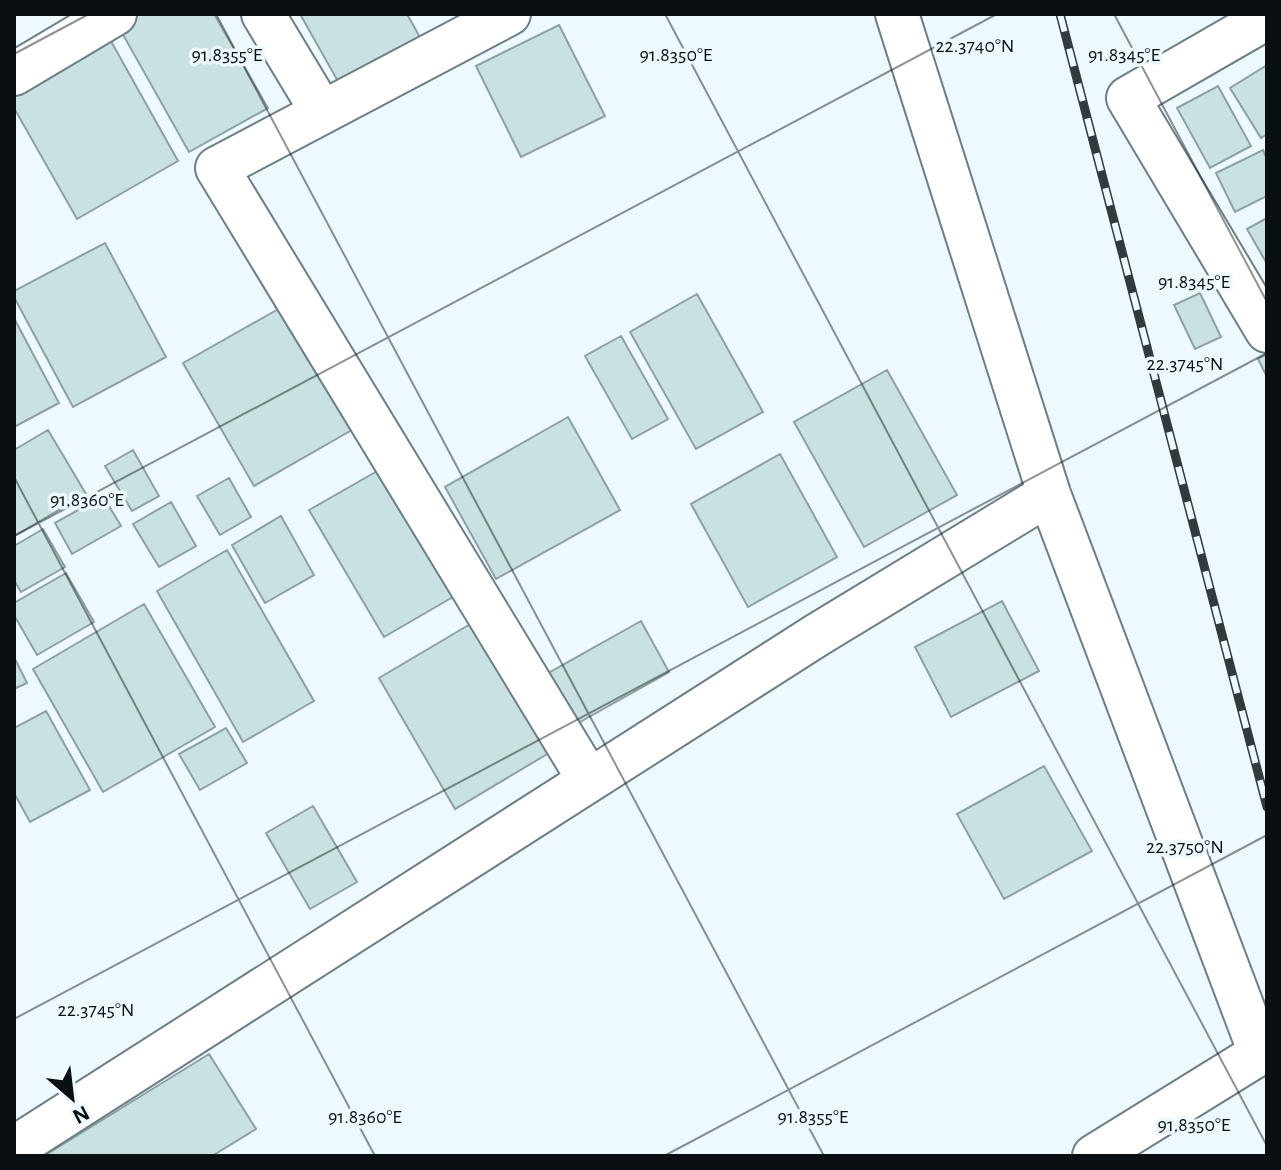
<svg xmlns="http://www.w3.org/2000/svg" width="1281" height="1170" font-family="'Alegreya Sans',sans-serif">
	<rect width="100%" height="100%" fill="#edf9fe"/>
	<path fill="#cae1e1" stroke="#8ca1a1" stroke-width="2" d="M 135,14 L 214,14 L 268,108 L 189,152 L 117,24 Z
		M 300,14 L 407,14 L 421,39 L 340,85 Z
		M 559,25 L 605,116 L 521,157 L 476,66 Z
		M 107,34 L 178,161 L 77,219 L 14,108 L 14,87 Z
		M 1267,65 L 1267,134 L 1261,138 L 1230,88 Z
		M 1218,86 L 1251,146 L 1210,168 L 1177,108 Z
		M 1263,150 L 1267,159 L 1267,196 L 1235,212 L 1216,173 Z
		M 1267,218 L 1267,264 L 1247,229 Z
		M 105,243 L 166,357 L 73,407 L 14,297 L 14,291 Z
		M 1200,293 L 1221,337 L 1195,349 L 1174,305 Z
		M 697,294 L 763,412 L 696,449 L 630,332 Z
		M 282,307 L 352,430 L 254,486 L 183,363 Z
		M 14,318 L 59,403 L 14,427 Z
		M 621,336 L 668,419 L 632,439 L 585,356 Z
		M 1267,354 L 1267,377 L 1258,359 Z
		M 887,370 L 957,495 L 864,547 L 794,422 Z
		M 568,417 L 620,510 L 496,579 L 445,487 Z
		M 48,430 L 86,494 L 16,535 L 14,532 L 14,450 Z
		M 133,450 L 159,496 L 132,511 L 105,466 Z
		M 780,454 L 837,557 L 748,607 L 691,504 Z
		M 379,470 L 453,597 L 384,637 L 309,510 Z
		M 229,478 L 251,517 L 220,535 L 197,496 Z
		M 103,496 L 121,526 L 72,554 L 55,523 Z
		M 171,502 L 196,546 L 159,567 L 133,524 Z
		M 281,516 L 314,575 L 265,603 L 232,545 Z
		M 43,529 L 65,567 L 21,592 L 14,580 L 14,546 Z
		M 227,550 L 314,701 L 243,742 L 157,591 Z
		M 66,573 L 94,622 L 37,655 L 14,615 L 14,603 Z
		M 1002,601 L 1039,671 L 951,717 L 915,647 Z
		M 144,604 L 215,727 L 103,792 L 33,669 Z
		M 641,621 L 669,672 L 573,726 L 545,675 Z
		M 472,623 L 549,753 L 455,809 L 379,678 Z
		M 14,657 L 27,683 L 14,689 Z
		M 46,711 L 90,790 L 30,822 L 14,793 L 14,728 Z
		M 226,728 L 247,763 L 200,790 L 179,754 Z
		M 1044,766 L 1092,851 L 1004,899 L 957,814 Z
		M 313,806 L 357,882 L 310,909 L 266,833 Z
		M 209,1054 L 256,1129 L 212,1156 L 44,1156 Z"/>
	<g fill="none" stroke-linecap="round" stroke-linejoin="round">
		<g stroke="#6d7f86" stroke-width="46">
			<path id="street" d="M 263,14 L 322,112
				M 509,14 L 217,168 L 589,780
				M 897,14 L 1049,494 L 1260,1053
				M 1267,18 L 1128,98 L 1267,331
				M 14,74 L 115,14
				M 14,1148 L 817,635 L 1049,494
				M 1094,1156 L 1267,1049"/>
		</g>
		<use href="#street" stroke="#fff" stroke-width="42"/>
		<g stroke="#333a3d" stroke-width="9">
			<path id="rail" d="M 1060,14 L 1267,807"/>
		</g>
		<use href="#rail" stroke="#edf9fe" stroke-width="6" stroke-dasharray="18" stroke-linecap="butt"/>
	</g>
	<path fill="none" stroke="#090f12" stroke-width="2" stroke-opacity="0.45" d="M 216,14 L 824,1156M 665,14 L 1267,1146M 1114,14 L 1267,302M 14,54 L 89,14M 14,477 L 375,1156M 14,536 L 997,14M 14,1019 L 1267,353M 664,1156 L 1267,835"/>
	<g font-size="20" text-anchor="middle" fill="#090f12" stroke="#edf9fe" stroke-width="7" stroke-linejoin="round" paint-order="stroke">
		<text x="975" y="52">22.3740°N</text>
		<text x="676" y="61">91.8350°E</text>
		<text x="1124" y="61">91.8345°E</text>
		<text x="227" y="61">91.8355°E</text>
		<text x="1194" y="288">91.8345°E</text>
		<text x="1185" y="370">22.3745°N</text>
		<text x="87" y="506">91.8360°E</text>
		<text x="1185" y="853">22.3750°N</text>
		<text x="96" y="1016">22.3745°N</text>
		<text x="365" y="1123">91.8360°E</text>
		<text x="813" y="1123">91.8355°E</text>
		<text x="1194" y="1131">91.8350°E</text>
	</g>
	<rect width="1281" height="1170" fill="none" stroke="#090f12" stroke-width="32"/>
	<g transform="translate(72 1098) rotate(152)" stroke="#edf9fe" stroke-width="6" paint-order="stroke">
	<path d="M0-6L14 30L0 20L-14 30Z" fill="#090f12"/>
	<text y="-12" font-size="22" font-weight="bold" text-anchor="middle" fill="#090f12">N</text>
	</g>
</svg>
